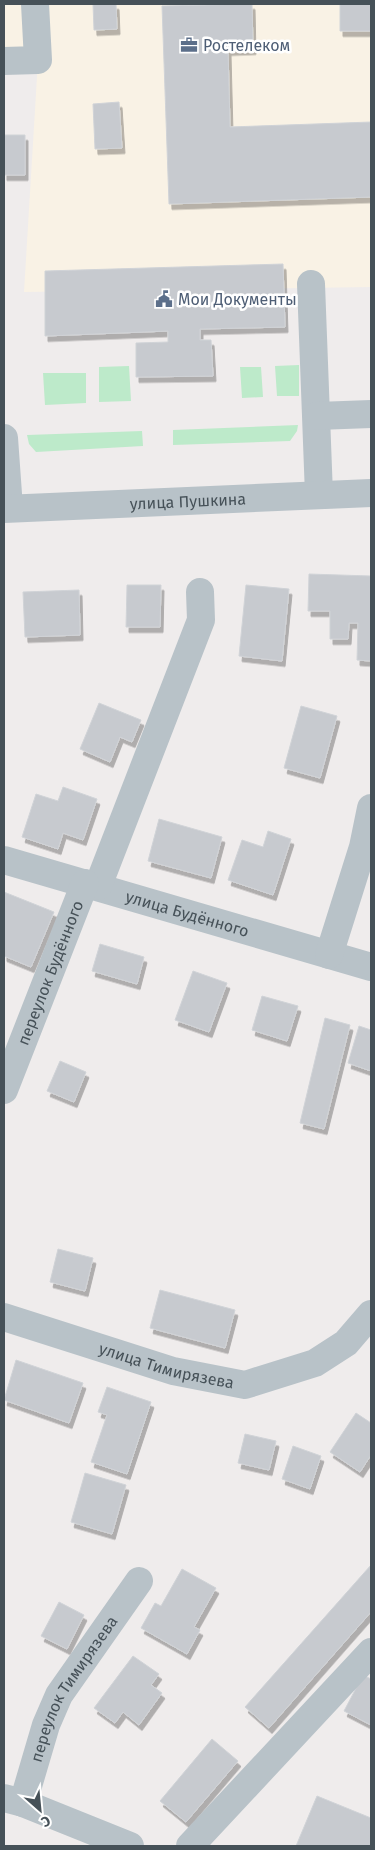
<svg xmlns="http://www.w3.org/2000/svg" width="375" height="1850" font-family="'Fira Sans',sans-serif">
	<defs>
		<filter id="shadow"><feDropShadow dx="3" dy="5.5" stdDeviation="0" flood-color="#0004"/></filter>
	</defs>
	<rect width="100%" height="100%" fill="#efecec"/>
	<path fill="#f9f2e5" d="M 4,4 L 371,4 L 371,287 L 24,292 L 38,60 L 4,61 Z"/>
	<path fill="#bdeaca" d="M 299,365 L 299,396 L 277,396 L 275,366 Z
		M 129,366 L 131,401 L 99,402 L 99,367 Z
		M 240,367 L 261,367 L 263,397 L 242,398 Z
		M 43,373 L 86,373 L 86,403 L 45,405 Z
		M 298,425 L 297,431 L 290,441 L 173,445 L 173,430 Z
		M 142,431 L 143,446 L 36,452 L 29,444 L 27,435 Z"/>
	<path fill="#c7cacf" stroke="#d0d3d7" filter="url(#shadow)" d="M 93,4 L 116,4 L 117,29 L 94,30 Z
		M 252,4 L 253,49 L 228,50 L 230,127 L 371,122 L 371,197 L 169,204 L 162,6 Z
		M 340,4 L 371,4 L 371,31 L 340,31 Z
		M 119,102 L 122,148 L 95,149 L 93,104 Z
		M 4,135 L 25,135 L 25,175 L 4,175 Z
		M 283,264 L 285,327 L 200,329 L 200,340 L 211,340 L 213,376 L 136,377 L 136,343 L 168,342 L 168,331 L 45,336 L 45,271 Z
		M 309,574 L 371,576 L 371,661 L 357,660 L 358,623 L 349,623 L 348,639 L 330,639 L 330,611 L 308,611 Z
		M 127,585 L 161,585 L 160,627 L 126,627 Z
		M 246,585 L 289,589 L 282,661 L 239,656 Z
		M 79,590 L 80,635 L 25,637 L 23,592 Z
		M 99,703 L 141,720 L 132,742 L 120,737 L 110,762 L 80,749 Z
		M 301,706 L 337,716 L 320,778 L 284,768 Z
		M 63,787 L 97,799 L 83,840 L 63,833 L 58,849 L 22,837 L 36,794 L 58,801 Z
		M 159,819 L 222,837 L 211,878 L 148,861 Z
		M 268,831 L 291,839 L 273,895 L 228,880 L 242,840 L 263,847 Z
		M 4,892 L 54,912 L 31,967 L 4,956 Z
		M 100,944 L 144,957 L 137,984 L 92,971 Z
		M 193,971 L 227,983 L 209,1032 L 175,1020 Z
		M 262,996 L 298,1006 L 287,1041 L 252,1030 Z
		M 325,1018 L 350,1025 L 324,1129 L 300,1123 Z
		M 359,1026 L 371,1030 L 371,1071 L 348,1063 Z
		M 60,1061 L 86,1072 L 74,1102 L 47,1091 Z
		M 58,1249 L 93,1258 L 85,1291 L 50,1282 Z
		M 160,1290 L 235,1310 L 225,1348 L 150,1328 Z
		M 16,1360 L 83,1383 L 69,1423 L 4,1400 Z
		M 107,1387 L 151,1402 L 127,1474 L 91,1462 L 107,1415 L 98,1412 Z
		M 356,1413 L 371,1423 L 371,1455 L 360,1472 L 330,1452 Z
		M 245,1434 L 276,1441 L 269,1470 L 238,1463 Z
		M 293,1446 L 321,1456 L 310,1489 L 282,1479 Z
		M 85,1473 L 126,1485 L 112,1534 L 71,1522 Z
		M 371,1565 L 371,1612 L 269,1728 L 245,1707 Z
		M 182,1569 L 216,1588 L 194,1627 L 200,1630 L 187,1654 L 141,1628 L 155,1603 L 161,1606 Z
		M 59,1602 L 84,1615 L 67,1649 L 41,1636 Z
		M 133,1656 L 159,1674 L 151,1685 L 162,1693 L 139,1725 L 123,1712 L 115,1723 L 94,1708 Z
		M 363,1675 L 371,1679 L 371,1725 L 344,1711 Z
		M 212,1739 L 238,1761 L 186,1822 L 160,1801 Z
		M 317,1796 L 371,1818 L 371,1846 L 296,1846 Z"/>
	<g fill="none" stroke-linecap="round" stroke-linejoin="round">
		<g stroke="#b8c2c8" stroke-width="28">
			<path d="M 4,61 L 38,60 L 35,4"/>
			<path d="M 311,284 L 319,495"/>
			<path d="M 317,416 L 371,414"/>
			<path d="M 4,438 L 9,508"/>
			<path id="s1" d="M 4,509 L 371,493"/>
			<path id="s2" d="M 4,860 L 371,967"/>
			<path d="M 98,886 L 201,620 L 200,592"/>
			<path d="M 329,955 L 363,847 L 371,808"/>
			<path id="s3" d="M 4,1090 L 85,883"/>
			<path id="s4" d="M 4,1317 L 173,1371 L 245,1385 L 315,1363 L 346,1343 L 371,1314"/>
			<path d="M 4,1798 L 23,1803 L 130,1846"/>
			<path id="s5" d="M 23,1803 L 46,1725 L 59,1695 L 139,1581"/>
			<path d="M 190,1846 L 371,1652"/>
		</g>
	</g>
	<defs>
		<g id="office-bare" transform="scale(1.35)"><path d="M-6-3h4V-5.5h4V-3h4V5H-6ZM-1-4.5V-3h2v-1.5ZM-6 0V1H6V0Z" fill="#5c6f8a" stroke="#fff" stroke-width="2.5" paint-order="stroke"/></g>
		<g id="civic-bare" transform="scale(1.35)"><path d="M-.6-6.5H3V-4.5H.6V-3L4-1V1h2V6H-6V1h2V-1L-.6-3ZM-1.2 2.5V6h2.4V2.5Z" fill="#5c6f8a" stroke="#fff" stroke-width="2.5" paint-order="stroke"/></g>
	</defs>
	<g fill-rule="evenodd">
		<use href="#office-bare" x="189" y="45"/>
		<use href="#civic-bare" x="164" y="299"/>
	</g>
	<g text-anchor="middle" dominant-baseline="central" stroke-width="5" stroke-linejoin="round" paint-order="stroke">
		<g font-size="16" fill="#4e5e75" stroke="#fff" text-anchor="start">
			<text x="203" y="45">Ростелеком</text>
			<text x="178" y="299">Мои Документы</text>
		</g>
		<g font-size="16" fill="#465158" stroke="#fff">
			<text stroke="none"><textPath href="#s1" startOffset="184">улица Пушкина</textPath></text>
			<text stroke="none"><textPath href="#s2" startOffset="191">улица Будённого</textPath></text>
			<text stroke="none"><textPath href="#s3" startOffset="126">переулок Будённого</textPath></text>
			<text stroke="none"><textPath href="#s4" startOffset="170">улица Тимирязева</textPath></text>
			<text stroke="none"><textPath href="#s5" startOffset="126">переулок Тимирязева</textPath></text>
		</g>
	</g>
	<rect width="375" height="1850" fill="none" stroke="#465158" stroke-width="10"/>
	<g transform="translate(40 1810) rotate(153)" stroke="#ffffff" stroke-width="4" paint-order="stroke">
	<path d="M0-4L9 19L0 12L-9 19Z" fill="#465158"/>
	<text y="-8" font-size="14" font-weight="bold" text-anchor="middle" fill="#465158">С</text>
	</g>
</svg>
